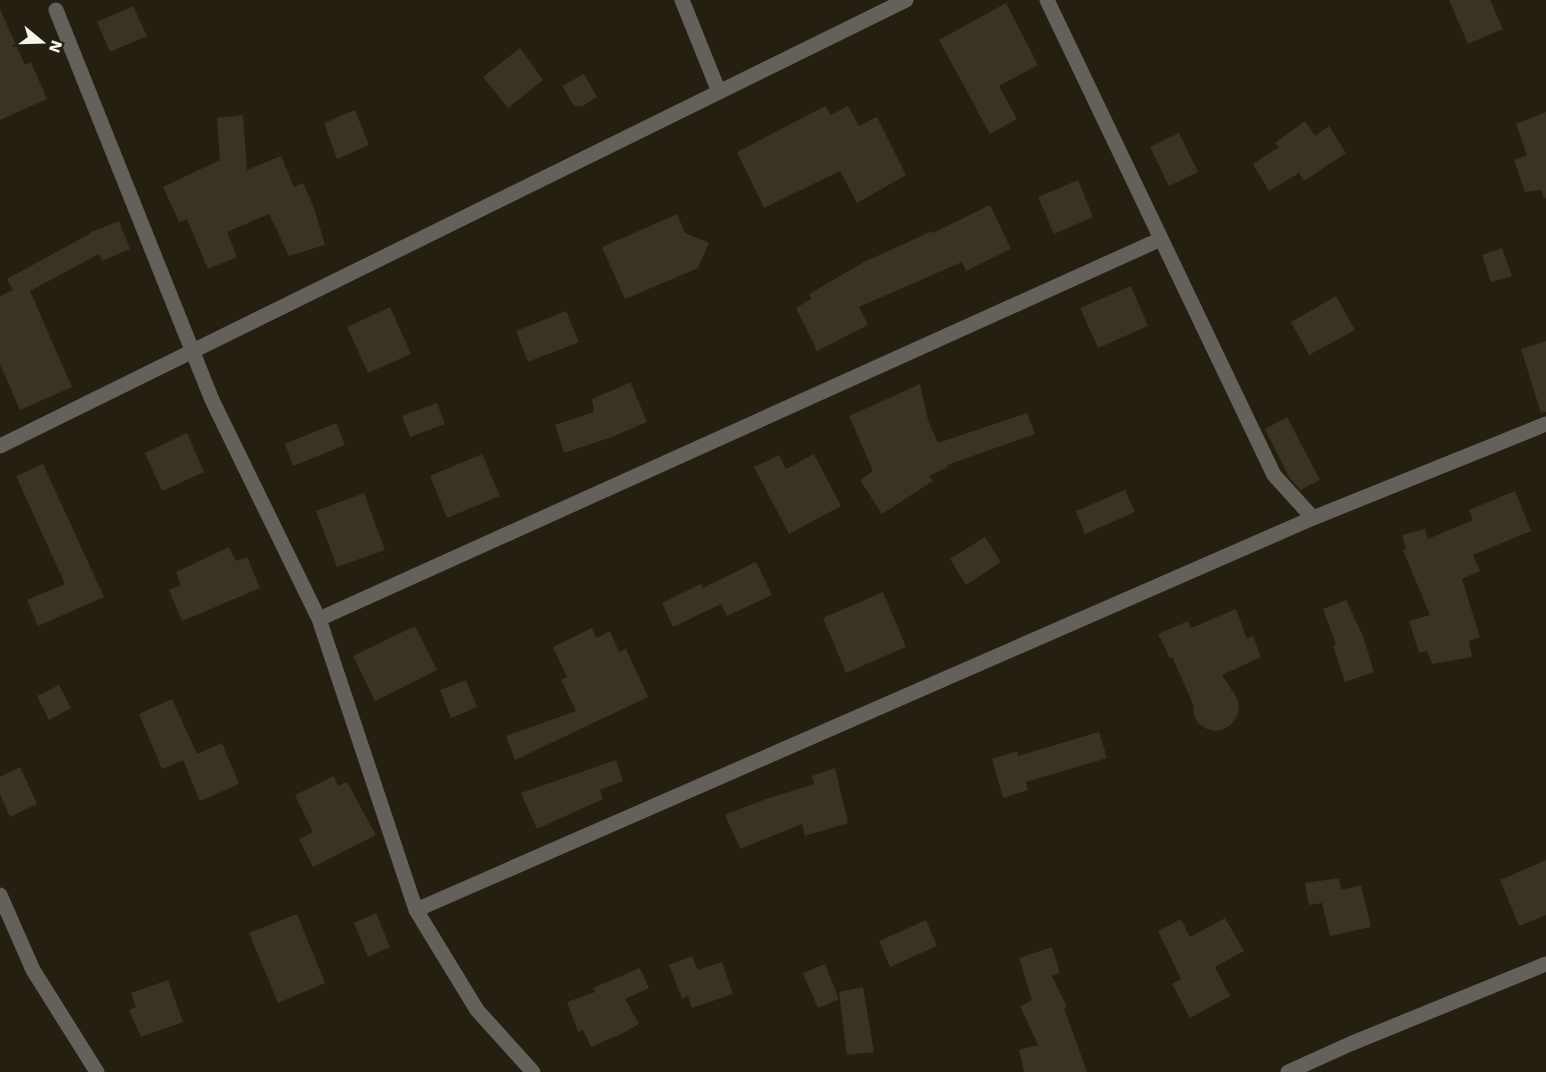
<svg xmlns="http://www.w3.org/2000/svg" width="1546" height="1072" font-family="'Work Sans',sans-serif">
	<rect width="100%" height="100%" fill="#241f10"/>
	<path fill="#383323" d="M 1449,0 L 1490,0 L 1503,29 L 1468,44 Z
		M 1006,3 L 1038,65 L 999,86 L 1017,119 L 990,134 L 939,40 Z
		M 133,6 L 147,36 L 110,52 L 97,22 Z
		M 0,9 L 25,65 L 31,62 L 47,99 L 0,120 Z
		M 520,48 L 543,80 L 508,108 L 483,77 Z
		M 584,74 L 597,97 L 583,106 L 574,106 L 562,86 Z
		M 825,106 L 831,115 L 848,106 L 859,126 L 877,117 L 906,175 L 857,203 L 840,171 L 764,208 L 737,152 Z
		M 355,110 L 369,145 L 337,159 L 324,123 Z
		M 1546,112 L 1546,198 L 1544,198 L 1541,190 L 1525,192 L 1514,160 L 1527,155 L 1516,124 Z
		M 243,115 L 247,170 L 281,156 L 294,187 L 303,183 L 314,208 L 325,245 L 289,256 L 269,214 L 227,232 L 237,257 L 208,269 L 187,219 L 179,222 L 163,187 L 220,160 L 217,118 Z
		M 1305,121 L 1315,136 L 1329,126 L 1346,153 L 1304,181 L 1299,173 L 1269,191 L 1253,164 L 1279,147 L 1275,143 Z
		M 1179,133 L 1198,172 L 1169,186 L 1150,147 Z
		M 1078,180 L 1093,217 L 1054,234 L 1038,197 Z
		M 990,205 L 1011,249 L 966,271 L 962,262 L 859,307 L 868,325 L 817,351 L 796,308 L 811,299 L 809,294 L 864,262 L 932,231 L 933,233 Z
		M 677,214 L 685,233 L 709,243 L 698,268 L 625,299 L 602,247 Z
		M 119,221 L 130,249 L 102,261 L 99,254 L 30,291 L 72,387 L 20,410 L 0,364 L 0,296 L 13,290 L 7,279 L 91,233 L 91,232 Z
		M 1502,248 L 1512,276 L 1491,282 L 1482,255 Z
		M 1131,286 L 1148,326 L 1098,348 L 1080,308 Z
		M 1336,296 L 1355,330 L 1309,355 L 1291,322 Z
		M 390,307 L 411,354 L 368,373 L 347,327 Z
		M 566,311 L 579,342 L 528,362 L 516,331 Z
		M 1546,341 L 1546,412 L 1541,413 L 1521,349 Z
		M 629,383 L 631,383 L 647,422 L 612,437 L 564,453 L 555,425 L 594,412 L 592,399 Z
		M 920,384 L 928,420 L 938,443 L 1027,413 L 1035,434 L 947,465 L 948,467 L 929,476 L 933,481 L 882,514 L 860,480 L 873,471 L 849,416 Z
		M 437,403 L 445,424 L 410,437 L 402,416 Z
		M 1287,417 L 1320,480 L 1300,490 L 1289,477 L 1265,429 Z
		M 336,423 L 345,445 L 293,466 L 285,444 Z
		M 187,433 L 204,472 L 162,491 L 145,453 Z
		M 482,454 L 500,496 L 447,518 L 430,476 Z
		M 814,454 L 841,506 L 789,534 L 754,467 L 779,455 L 786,469 Z
		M 43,464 L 104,597 L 38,626 L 27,600 L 65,584 L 16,476 Z
		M 1125,490 L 1135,512 L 1085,534 L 1076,511 Z
		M 1515,491 L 1531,531 L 1473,555 L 1480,571 L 1462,579 L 1480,637 L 1469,641 L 1472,657 L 1432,664 L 1427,651 L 1419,653 L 1409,621 L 1430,615 L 1403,550 L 1406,549 L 1402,535 L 1425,529 L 1428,539 L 1473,520 L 1469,510 Z
		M 364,493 L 385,550 L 337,567 L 316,511 Z
		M 985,537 L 1001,562 L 966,585 L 950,559 Z
		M 229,547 L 236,561 L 247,557 L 260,588 L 182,621 L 169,590 L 181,585 L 176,572 Z
		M 756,562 L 772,595 L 727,616 L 721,604 L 673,627 L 662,603 L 701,584 L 703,588 Z
		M 883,592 L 906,647 L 846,673 L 823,618 Z
		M 1346,600 L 1363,636 L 1374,672 L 1345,682 L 1333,646 L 1336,645 L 1323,609 Z
		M 1236,609 L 1247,639 L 1253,636 L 1261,657 L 1222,675 L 1237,698 L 1239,707 L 1237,716 L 1232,724 L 1224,729 L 1216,731 L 1207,729 L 1199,724 L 1194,716 L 1193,704 L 1172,657 L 1170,658 L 1158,634 L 1188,621 L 1191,628 Z
		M 415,626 L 437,670 L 375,701 L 353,656 Z
		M 592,628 L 596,638 L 610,631 L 619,652 L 626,649 L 648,697 L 515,760 L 506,736 L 576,711 L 561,680 L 567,677 L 553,647 Z
		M 466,680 L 477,707 L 451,718 L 440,690 Z
		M 59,685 L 71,708 L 49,720 L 37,696 Z
		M 172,699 L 197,754 L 222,743 L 239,784 L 200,801 L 183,760 L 184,760 L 162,769 L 139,714 Z
		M 1099,732 L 1107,758 L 1026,782 L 1028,790 L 1003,798 L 992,759 L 1017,751 L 1018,756 Z
		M 616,760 L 623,781 L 600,790 L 603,799 L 537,829 L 521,793 Z
		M 20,767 L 37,804 L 10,817 L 0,794 L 0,777 Z
		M 835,768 L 848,823 L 805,836 L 802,824 L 740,849 L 725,815 L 766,799 L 814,784 L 812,776 Z
		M 334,776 L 338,786 L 347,782 L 376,835 L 313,867 L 299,839 L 313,832 L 295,795 Z
		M 1546,860 L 1546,915 L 1519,926 L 1500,880 Z
		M 1339,878 L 1341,890 L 1361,885 L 1371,927 L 1330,936 L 1322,903 L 1309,905 L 1305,883 Z
		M 376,913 L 390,947 L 368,957 L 354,923 Z
		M 297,914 L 325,983 L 278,1003 L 249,933 Z
		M 1225,918 L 1244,951 L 1215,967 L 1230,996 L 1190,1018 L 1172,984 L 1181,979 L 1158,931 L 1181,919 L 1190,937 Z
		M 926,920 L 937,946 L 890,967 L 879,941 Z
		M 1052,947 L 1060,973 L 1052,976 L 1067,1007 L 1064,1008 L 1087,1072 L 1024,1072 L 1019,1050 L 1038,1045 L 1020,1006 L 1032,1000 L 1019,958 Z
		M 692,956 L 698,970 L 722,962 L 733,994 L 692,1008 L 688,996 L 682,999 L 669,965 Z
		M 825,964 L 839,999 L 818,1008 L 803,973 Z
		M 640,968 L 649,988 L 625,999 L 639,1024 L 616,1037 L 616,1036 L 591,1047 L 583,1030 L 578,1032 L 567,1002 L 595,992 L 593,988 Z
		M 168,980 L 183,1022 L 141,1037 L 129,1010 L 136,1007 L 131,993 Z
		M 863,987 L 874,1052 L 847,1055 L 839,992 Z"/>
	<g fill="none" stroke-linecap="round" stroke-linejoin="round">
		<path stroke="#636159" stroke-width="15" d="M 682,0 L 719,92
			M 1047,0 L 1274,475 L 1313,518
			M 56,10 L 212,400 L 319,619 L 416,910 L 477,1010 L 533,1072
			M 0,446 L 906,0
			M 319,619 L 1161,239
			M 0,895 L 33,970 L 97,1072
			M 416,910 L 1313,518 L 1546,424
			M 1288,1072 L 1350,1044 L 1546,964"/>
	</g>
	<g transform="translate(42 42) rotate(109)" stroke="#241f10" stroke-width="4.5" paint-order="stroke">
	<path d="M0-4.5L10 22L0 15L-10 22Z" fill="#f7f4ea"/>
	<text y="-9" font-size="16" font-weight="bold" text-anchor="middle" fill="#f7f4ea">N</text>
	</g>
</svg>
